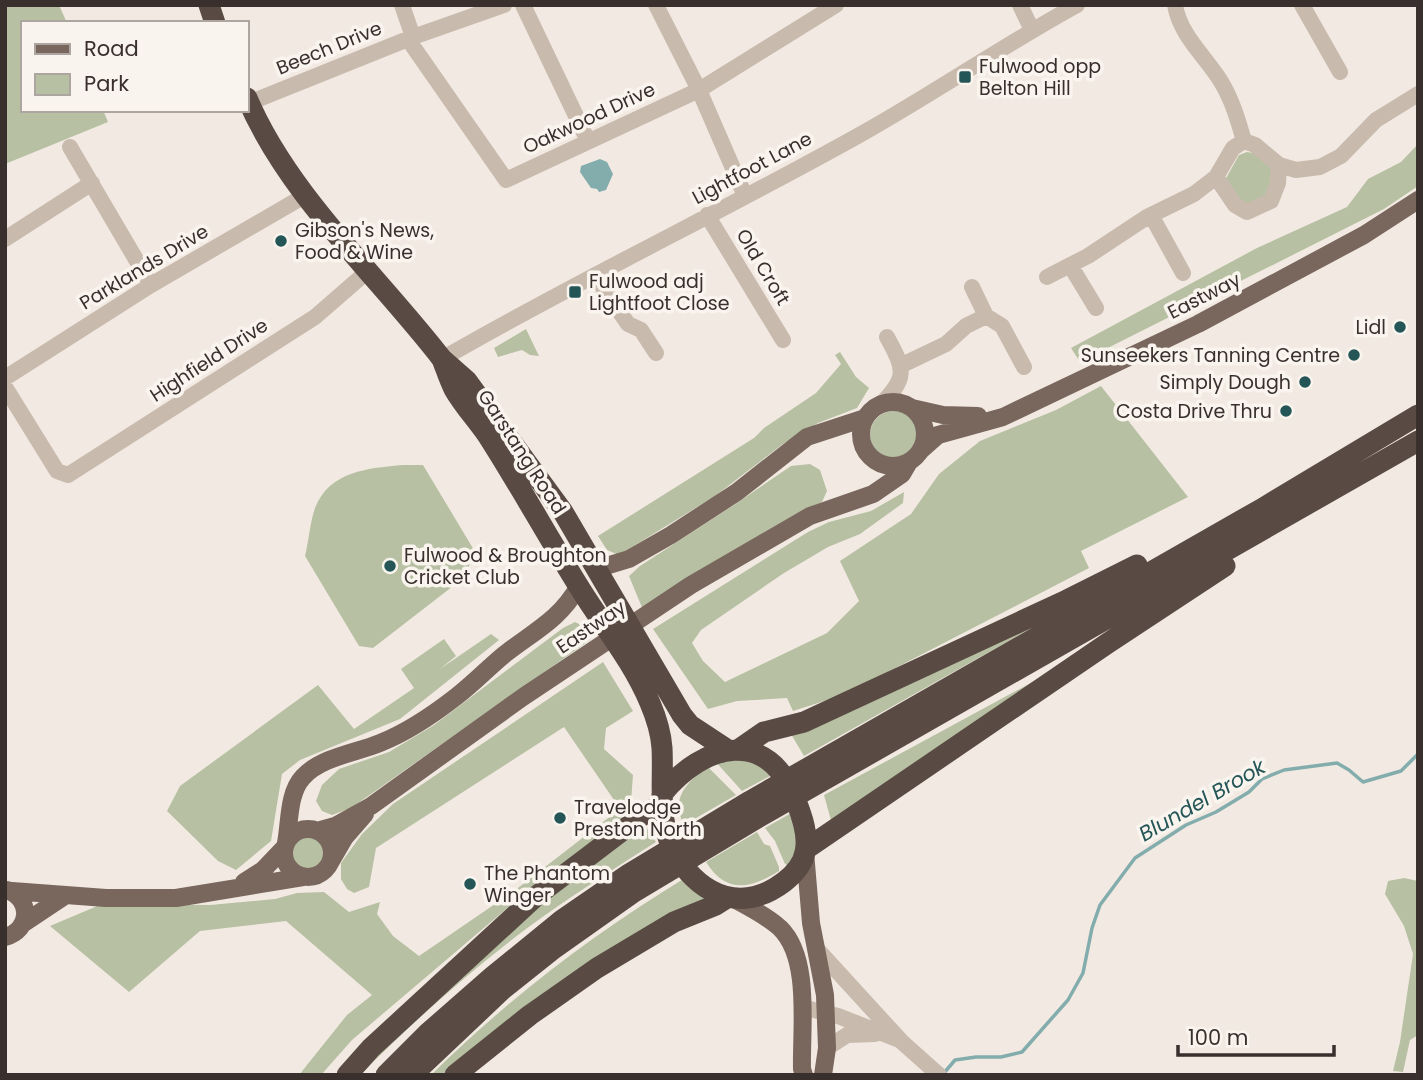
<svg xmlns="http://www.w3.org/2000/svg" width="1423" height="1080" font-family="Poppins,sans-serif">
	<rect width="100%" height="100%" fill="#f2eae2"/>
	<path fill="#b7c0a2" d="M 5,5 L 59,5 L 67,23 L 23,23 L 23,110 L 103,110 L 108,122 L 5,164 Z
		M 1418,144 L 1418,186 L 1384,209 L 1080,362 L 1071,348 L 1257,248 L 1347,207 L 1368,179 L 1401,162 Z
		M 1247,152 L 1259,154 L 1272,167 C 1271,182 1269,196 1256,206 L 1239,202 L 1225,180 L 1239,155 Z
		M 526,329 L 539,356 L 530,355 L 522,350 L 498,357 L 494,348 Z
		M 840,352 L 856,377 L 869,388 L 857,408 L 818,423 L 783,444 L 715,496 L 619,555 L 607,550 L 598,536 L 754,438 L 764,428 L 816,393 L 841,364 L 835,355 Z
		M 1101,386 L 1188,497 L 1081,551 L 1089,568 L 843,695 L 793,711 L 787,698 L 737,701 L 708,709 L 653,629 L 808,532 L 829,522 L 871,511 L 904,492 L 903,503 L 860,534 L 828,547 L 784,573 L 701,630 L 692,643 L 703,661 L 725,682 L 827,633 L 859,601 L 840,561 L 911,514 L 939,474 L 980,441 L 1056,410 Z
		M870 435a24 24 0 1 1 48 0a24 24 0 1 1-48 0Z
		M 810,464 L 820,470 L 827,491 L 822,502 L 804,510 L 643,610 L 629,576 L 640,566 L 734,505 L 791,466 Z
		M 403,465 L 423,465 L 474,550 L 466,576 L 373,648 L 359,646 L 305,556 C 309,540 310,522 315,508 C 329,471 369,468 403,465 Z
		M 1089,596 L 804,756 L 791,734 Z
		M 575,622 L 579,624 L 590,640 L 351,808 L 332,815 L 322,811 L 316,801 L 322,785 L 339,769 L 389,752 L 434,725 L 563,628 Z
		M 491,634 L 499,640 L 400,719 L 300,760 L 282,774 L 271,841 L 236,870 L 218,861 L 167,811 L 180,786 L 318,685 L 354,729 L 414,688 L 401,669 L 444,639 L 456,656 L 440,669 Z
		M 603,662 L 633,711 L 606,728 L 604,749 L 633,775 L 631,802 L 627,815 L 519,898 L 352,1040 L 321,1075 L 299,1075 L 347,1015 L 372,995 L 286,921 L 200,931 L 129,992 L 50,926 L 102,904 L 210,905 L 275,899 L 297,893 L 324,892 L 349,912 L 380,902 L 377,914 L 393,936 L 419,956 L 514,891 L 616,812 L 614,800 L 564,727 L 376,848 L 369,887 L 354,893 L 347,889 L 341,879 L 341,863 L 362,834 L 393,804 Z
		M 1062,666 L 832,824 L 824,795 Z
		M 739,753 L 772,775 L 742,791 L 714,760 Z
		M 707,766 L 736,795 L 684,825 C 670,798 687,783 707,766 Z
		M 793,812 L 801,841 L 788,865 L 785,864 L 775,841 L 765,828 Z
		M 645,825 L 656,842 C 612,870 568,898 526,929 C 467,973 412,1023 360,1075 L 374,1059 L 527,915 Z
		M 757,832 L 764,844 L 770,846 L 779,867 L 779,871 C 750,889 726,894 706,862 Z
		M292 853a16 16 0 1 1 32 0a16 16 0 1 1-32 0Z
		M 685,878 L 710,904 L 446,1075 L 431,1075 C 508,999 593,934 685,878 Z
		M 1404,878 L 1418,881 L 1418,1035 L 1410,1040 L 1403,1072 L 1393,1071 L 1400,1042 L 1413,954 L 1404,926 L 1385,894 L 1388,881 Z"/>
	<path fill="#83acad" d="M 600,159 L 607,162 L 613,174 L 606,190 L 599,192 L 597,189 L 591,188 L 580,172 L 581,166 Z"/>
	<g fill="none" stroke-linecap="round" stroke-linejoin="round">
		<path stroke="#83acad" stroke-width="3.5" d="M 944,1073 L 955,1060 L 976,1057 L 1001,1057 L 1022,1052 L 1068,1000 L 1083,973 L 1092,928 L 1100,905 L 1135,858 L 1186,825 L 1216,812 L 1249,792 L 1262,779 L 1284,770 L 1337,763 L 1349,770 L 1363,782 L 1401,771 L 1418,754"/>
		<path stroke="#c9baae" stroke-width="16" d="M 402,5 L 413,37 L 412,45 L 506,180 L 699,90 L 836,5
			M 523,5 L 588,141
			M 656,5 L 699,90 L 745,196
			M 1020,5 L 1032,30
			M 1175,5 C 1180,35 1204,55 1220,80 C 1232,99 1238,120 1244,141
			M 1302,5 L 1340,72
			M 249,103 L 413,37 L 504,5
			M 70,147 L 151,285
			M 1216,177 L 1235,205 L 1247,212 L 1271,201 L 1278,183 L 1279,165
			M 707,215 L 783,340
			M 1151,215 L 1183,273
			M 5,239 L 92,183
			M 1070,265 L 1096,308
			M 595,276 L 628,324 L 641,330 L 656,353
			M 1047,277 L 1088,256 L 1147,217 L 1194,194 L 1216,177 L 1233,148 L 1244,141 L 1255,145 L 1279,165 L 1296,170 L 1320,167 L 1341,156 L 1376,120 L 1418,94
			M 972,287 L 986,316
			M 442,359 C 580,279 724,211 863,133 C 936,92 1004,45 1077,5
			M 902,365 L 946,344 L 966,326 L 986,316 L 1002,326 L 1024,367
			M 5,378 L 151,285 L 306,195
			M 5,387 L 57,471 L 68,475 L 315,317 L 369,270
			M 879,406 C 908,378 905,370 887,337
			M 816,948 L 902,1042 L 939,1075
			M 802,1007 L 838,1016 L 897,1039
			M 827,1048 L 847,1035 L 875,1034"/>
		<path stroke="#79675e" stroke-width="18" d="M861 434a32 32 0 1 1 64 0a32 32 0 1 1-64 0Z
			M 912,408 L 943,415 L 978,416
			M 920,451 L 938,435 L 1003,417 L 1198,324 L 1364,235 L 1418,200
			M 592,563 L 606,566 L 629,559 L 671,535 L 737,492 L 807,437 L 865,418
			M284 853a24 24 0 1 1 48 0a24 24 0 1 1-48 0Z
			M 317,831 L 335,826 L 371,806 L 523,697 L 691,585 L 810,516 L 873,494 L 902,474 L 909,462
			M 286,843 C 290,822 288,793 303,777 C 321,757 356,753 380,743 C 408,732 434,714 457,696 C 474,683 489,667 505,654 C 536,630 559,620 579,586
			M 805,852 L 811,923 L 825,995 L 827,1048 L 823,1075
			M 331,861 L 345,837 L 365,814
			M 244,882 L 263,870 L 284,848
			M 12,891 L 106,898 L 176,898 L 303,877
			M 734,899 C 749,907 767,916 780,928 C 811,958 801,1028 802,1069 L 804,1075
			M 24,923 L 63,897
			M 5,937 C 31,930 32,899 7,890"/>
		<path stroke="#594a44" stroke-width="21" d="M 209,5 L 215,23
			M 247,98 C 288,195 378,276 442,359 L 467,381 L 563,512 L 682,715 L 690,725 L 728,750
			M 442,359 C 446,369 449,379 454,389 C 463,405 477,420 488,436 C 520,486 549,539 581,590 C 604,627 633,662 650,703 C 656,717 661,733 662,748 C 664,785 656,823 677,857 C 703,897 743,913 784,882 C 793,875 803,864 805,852 C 809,836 802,816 796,801 C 768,726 704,743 662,794
			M 738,750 L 764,732 L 804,722 L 1067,600 L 1137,565
			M 806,849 L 1108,643 L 1225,566
			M 347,1075 L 371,1048 L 535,897 L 647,812 L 662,805
			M 386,1075 L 428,1033 L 492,977 L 562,920 L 629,874 L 750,801 L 1263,508 L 1418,415
			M 412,1075 L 503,989 L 552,950 L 634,892 L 759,817 L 1418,441
			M 455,1075 L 530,1015 L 597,968 L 674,922 L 716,905 L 727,898"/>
	</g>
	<g fill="#245557" stroke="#f9f4ee" stroke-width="2.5">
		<rect x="958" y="70" width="14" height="14" rx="3.5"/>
		<circle cx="281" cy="241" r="7"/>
		<rect x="568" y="285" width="14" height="14" rx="3.5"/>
		<circle cx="1400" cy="327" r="7"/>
		<circle cx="1354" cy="355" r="7"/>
		<circle cx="1305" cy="382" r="7"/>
		<circle cx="1286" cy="411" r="7"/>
		<circle cx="390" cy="566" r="7"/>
		<circle cx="560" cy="818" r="7"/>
		<circle cx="470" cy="884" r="7"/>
	</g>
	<g text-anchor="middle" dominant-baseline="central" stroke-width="7" stroke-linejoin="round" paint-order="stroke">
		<g font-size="19" fill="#392f2c" stroke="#f9f4ee">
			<text transform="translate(329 48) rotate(-22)">Beech Drive</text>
			<text transform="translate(589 118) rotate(-25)">Oakwood Drive</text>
			<text transform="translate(752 168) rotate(-28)">Lightfoot Lane</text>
			<text transform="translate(144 267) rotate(-31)">Parklands Drive</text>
			<text transform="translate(763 267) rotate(59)">Old Croft</text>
			<text transform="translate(1204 296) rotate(-27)">Eastway</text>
			<text transform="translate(209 360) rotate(-33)">Highfield Drive</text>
			<text transform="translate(522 452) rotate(57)">Garstang Road</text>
			<text transform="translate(591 627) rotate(-34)">Eastway</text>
		</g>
		<g font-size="19" fill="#392f2c" stroke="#f9f4ee" text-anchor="start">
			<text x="979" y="66">Fulwood opp<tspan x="979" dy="22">Belton Hill</tspan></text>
			<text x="295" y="230">Gibson's News,<tspan x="295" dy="22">Food &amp; Wine</tspan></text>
			<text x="589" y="281">Fulwood adj<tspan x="589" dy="22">Lightfoot Close</tspan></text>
			<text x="1386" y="327" text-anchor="end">Lidl</text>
			<text x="1340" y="355" text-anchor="end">Sunseekers Tanning Centre</text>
			<text x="1291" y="382" text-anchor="end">Simply Dough</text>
			<text x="1272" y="411" text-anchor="end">Costa Drive Thru</text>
			<text x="404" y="555">Fulwood &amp; Broughton<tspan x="404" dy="22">Cricket Club</tspan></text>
			<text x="574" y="807">Travelodge<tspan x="574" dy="22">Preston North</tspan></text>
			<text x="484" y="873">The Phantom<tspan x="484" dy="22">Winger</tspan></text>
		</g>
		<g font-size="21" font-style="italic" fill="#245557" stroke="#f9f4ee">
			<text transform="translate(1202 800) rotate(-30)">Blundel Brook</text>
		</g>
	</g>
	<rect width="1423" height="1080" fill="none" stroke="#392f2c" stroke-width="14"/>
	<rect x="21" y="21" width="228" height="91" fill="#f9f4ee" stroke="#aca5a0" stroke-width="2"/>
	<rect x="35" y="44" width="35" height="10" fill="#79675e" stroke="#aca5a0" stroke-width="2"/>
	<text x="84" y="56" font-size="21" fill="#392f2c">Road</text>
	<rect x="35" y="74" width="35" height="21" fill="#b7c0a2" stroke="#aca5a0" stroke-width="2"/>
	<text x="84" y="91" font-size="21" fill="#392f2c">Park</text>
	<path d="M1178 1045v10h156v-10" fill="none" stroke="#392f2c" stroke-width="3.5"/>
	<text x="1188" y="1045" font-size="21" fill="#392f2c" stroke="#f9f4ee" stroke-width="5" paint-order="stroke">100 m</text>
</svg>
